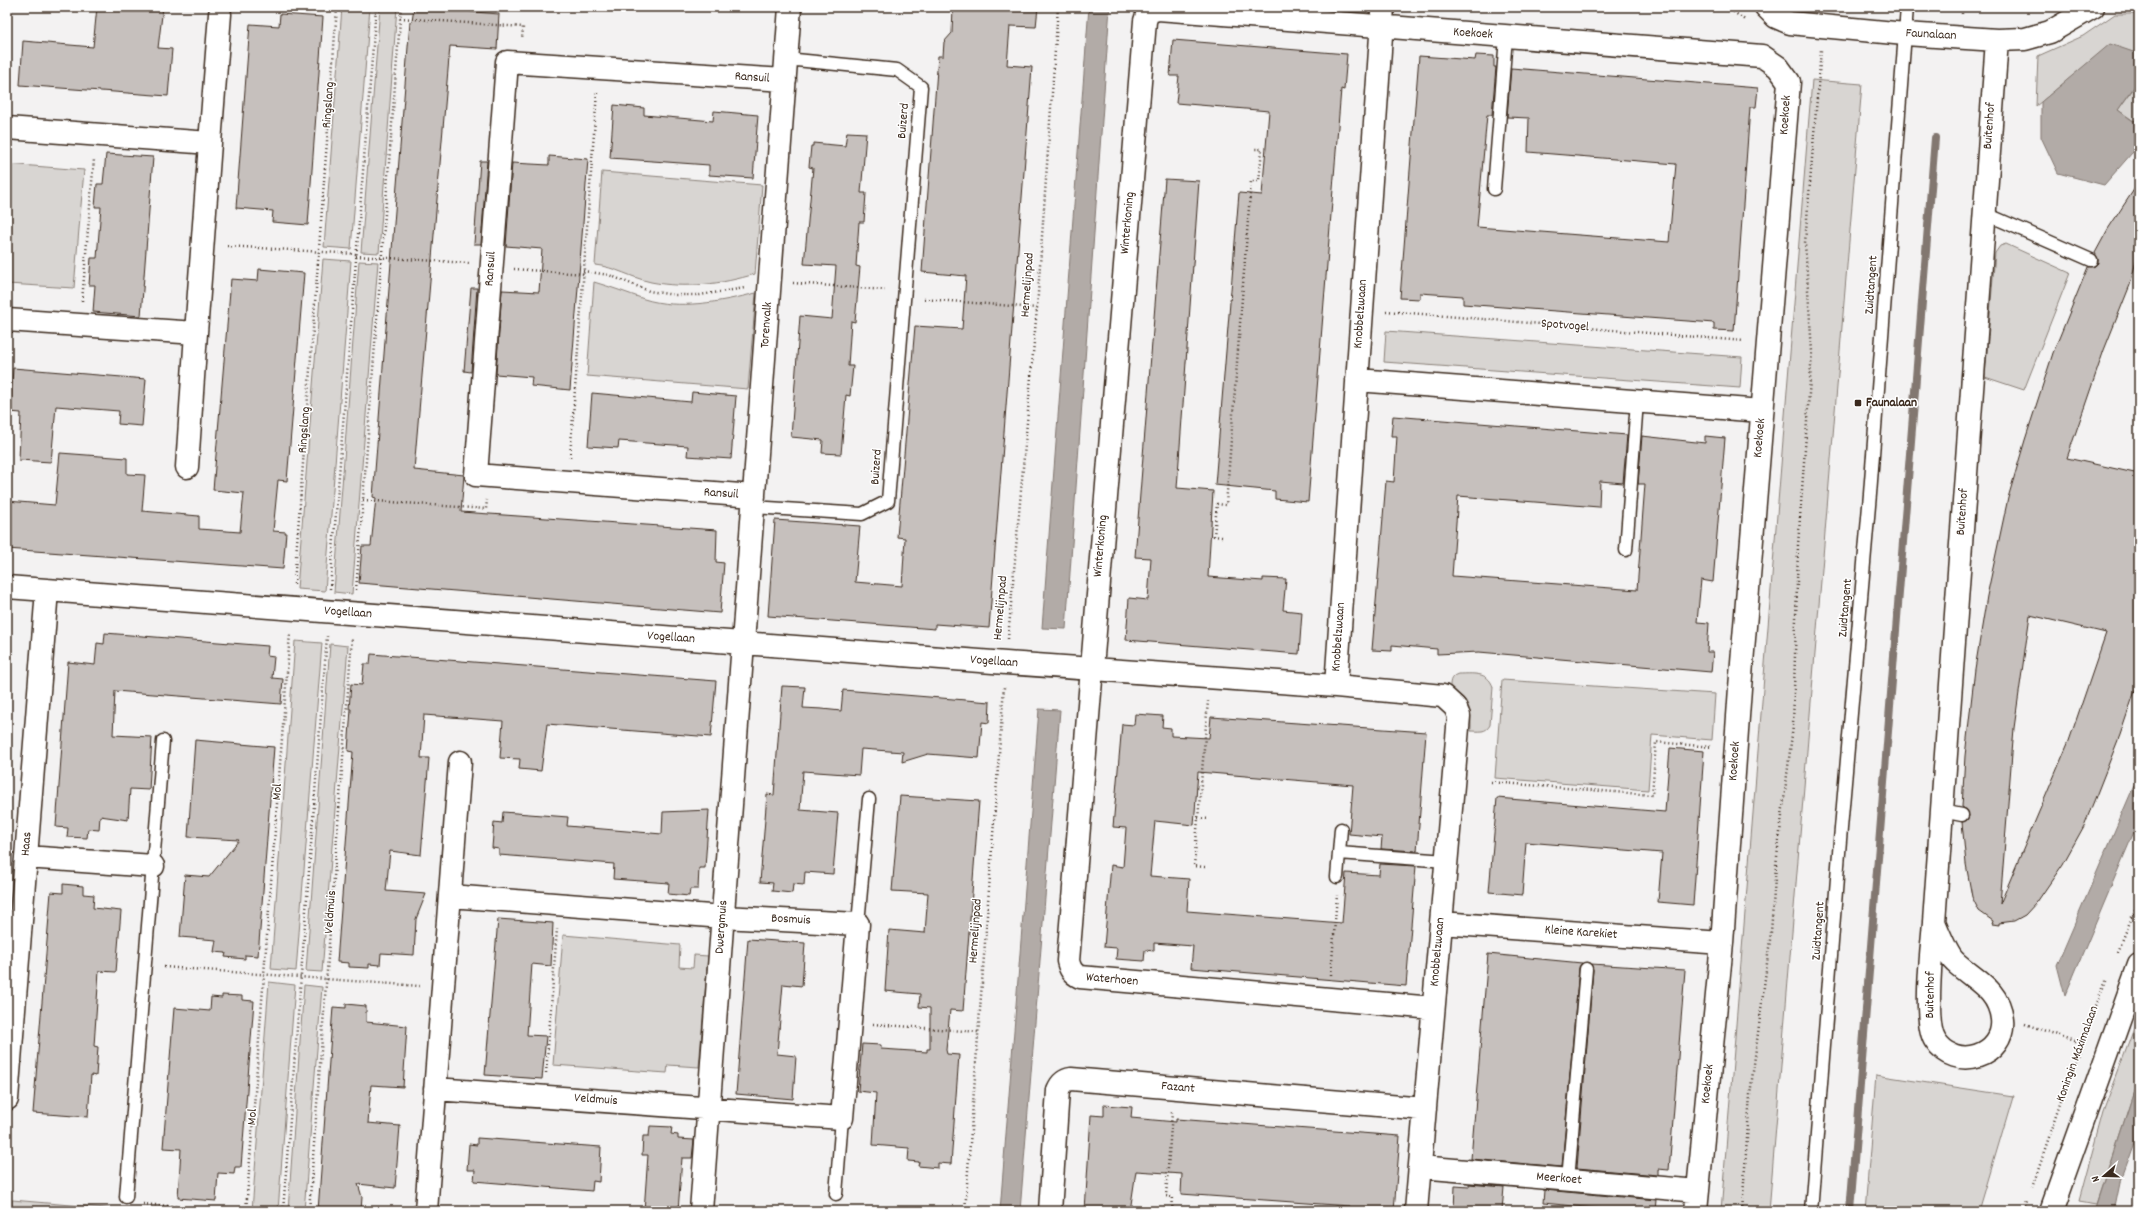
<svg xmlns="http://www.w3.org/2000/svg" width="2146" height="1218" font-family="Dekko,sans-serif">
	<rect width="100%" height="100%" fill="#f3f2f2"/>
	<filter id="ink" filterUnits="userSpaceOnUse"><feTurbulence type="fractalNoise" baseFrequency=".025" numOctaves="2"/><feDisplacementMap in="SourceGraphic" scale="8" xChannelSelector="R" yChannelSelector="G"/><feConvolveMatrix kernelMatrix="1 2 1 2 8 2 1 2 1" color-interpolation-filters="sRGB"/></filter>
	<g filter="url(#ink)">
		<path fill="#d8d5d2" stroke="#8a8078" d="M 342,7 L 370,7 L 351,249 L 324,247 Z
			M 380,7 L 397,7 L 379,253 L 361,252 Z
			M 2115,14 L 2139,14 L 2139,54 L 2110,45 L 2036,106 L 2038,56 L 2083,36 Z
			M 1812,80 L 1862,84 L 1769,1211 L 1721,1211 Z
			M 2139,83 L 2139,120 L 2134,121 L 2118,110 L 2137,84 Z
			M 7,164 L 84,170 L 74,288 L 7,284 Z
			M 602,172 L 762,185 L 755,274 C 722,284 686,289 651,282 C 632,278 615,267 595,265 Z
			M 2006,244 L 2070,273 L 2024,390 L 1985,377 L 1995,253 L 2000,246 Z
			M 323,259 L 351,261 L 325,591 L 297,589 Z
			M 359,261 L 378,262 L 352,594 L 334,592 Z
			M 594,282 C 611,287 627,293 644,299 C 679,310 721,302 756,293 L 748,389 L 587,376 Z
			M 1386,331 L 1742,357 L 1740,388 L 1384,362 Z
			M 295,641 L 322,643 L 296,971 L 271,969 Z
			M 330,644 L 348,646 L 322,972 L 306,971 Z
			M 1458,674 C 1472,674 1488,671 1493,687 L 1490,725 C 1486,733 1479,731 1471,731 C 1471,712 1471,697 1450,691 C 1450,683 1449,677 1458,674 Z
			M 1502,680 L 1715,694 L 1712,740 L 1652,735 L 1648,790 L 1495,778 Z
			M 563,935 L 680,945 L 679,967 L 693,968 L 694,955 L 708,956 L 699,1067 L 668,1065 L 667,1073 L 553,1065 Z
			M 269,982 L 295,985 L 278,1211 L 252,1211 Z
			M 304,985 L 322,987 L 304,1211 L 288,1211 Z
			M 2139,1015 L 2139,1076 L 2097,1204 L 2079,1201 L 2103,1112 Z
			M 1876,1075 L 2013,1096 L 1979,1211 L 1865,1211 Z
			M 12,1200 L 141,1211 L 12,1211 Z"/>
		<path fill="#b2aba7" stroke="#827770" d="M 1089,7 L 1110,7 L 1066,629 L 1042,628 Z
			M 2110,44 L 2139,54 L 2139,83 L 2136,84 L 2118,110 L 2133,121 L 2139,120 L 2139,149 L 2132,153 L 2104,185 L 2058,173 L 2041,137 L 2041,102 Z
			M 1039,709 L 1060,710 L 1020,1211 L 1000,1211 Z
			M 2139,774 L 2139,820 L 2065,996 L 2057,965 Z
			M 2139,1076 L 2139,1130 L 2120,1182 L 2114,1211 L 2095,1211 Z"/>
		<g fill="none" stroke-linecap="round" stroke-linejoin="round">
			<path stroke="#827770" stroke-width="8" d="M 1850,1211 L 1935,138"/>
		</g>
		<path fill="#c6c0bd" stroke="#3b2a1e" fill-rule="evenodd" d="M 97,7 L 163,7 L 158,48 L 172,49 L 168,96 L 20,85 L 23,41 L 93,47 Z
			M 414,7 L 499,14 L 497,49 L 450,46 L 414,470 L 464,475 L 461,512 L 717,530 L 716,562 L 724,563 L 720,613 L 359,583 L 362,546 L 371,546 L 376,498 L 373,497 L 397,185 L 410,22 L 412,22 Z
			M 953,7 L 1038,7 L 1036,27 L 1010,26 L 1007,65 L 1032,67 L 989,628 L 935,624 L 935,629 L 768,616 L 775,520 L 860,526 L 855,582 L 902,586 L 905,538 L 897,537 L 915,326 L 962,329 L 966,276 L 922,272 L 938,56 L 943,56 L 944,42 L 952,33 Z
			M 280,14 L 323,17 L 308,225 L 272,222 L 273,211 L 236,208 L 250,24 L 279,26 Z
			M 1173,40 L 1347,54 L 1344,90 L 1341,89 L 1308,502 L 1275,499 L 1275,491 L 1215,485 L 1239,193 L 1262,195 L 1269,111 L 1176,103 L 1179,76 L 1170,76 Z
			M 1476,55 L 1494,56 L 1494,67 L 1496,67 L 1492,115 L 1487,115 L 1477,227 L 1669,242 L 1676,164 L 1528,152 L 1529,118 L 1507,117 L 1511,68 L 1758,88 L 1756,107 L 1750,107 L 1734,331 L 1714,330 L 1714,323 L 1463,304 L 1463,296 L 1420,293 L 1420,299 L 1400,298 L 1419,56 L 1475,60 Z
			M 614,105 L 644,108 L 644,115 L 713,121 L 714,111 L 758,115 L 753,178 L 709,175 L 709,165 L 610,158 Z
			M 847,132 L 866,133 L 861,193 L 866,193 L 864,222 L 859,222 L 856,266 L 860,267 L 855,322 L 851,321 L 848,366 L 853,366 L 850,396 L 846,395 L 841,454 L 822,453 L 823,440 L 791,437 L 800,316 L 832,319 L 836,266 L 804,264 L 813,168 L 809,167 L 811,146 L 813,146 L 813,143 L 845,146 Z
			M 106,154 L 153,157 L 141,316 L 93,312 L 95,285 L 89,285 L 91,258 L 97,258 L 101,207 L 95,207 L 97,184 L 103,184 Z
			M 549,156 L 588,159 L 570,390 L 531,386 L 532,377 L 496,374 L 502,290 L 539,292 L 542,249 L 506,246 L 512,163 L 549,165 Z
			M 480,161 L 487,161 L 481,244 L 474,244 Z
			M 1165,179 L 1199,181 L 1177,488 L 1213,491 L 1208,577 L 1263,581 L 1263,578 L 1286,579 L 1283,610 L 1302,612 L 1299,654 L 1126,640 L 1129,598 L 1148,600 L 1151,558 L 1135,557 Z
			M 2139,182 L 2139,249 L 2130,285 L 2104,350 L 2067,458 L 2139,474 L 2139,679 L 2120,735 L 2096,796 L 2084,826 L 2063,864 L 2037,902 L 2025,915 L 2014,921 L 1999,923 L 1999,925 L 1992,924 L 1993,921 L 1979,911 L 1972,897 L 1966,864 L 1962,822 L 1967,820 L 1969,816 L 1967,810 L 1962,807 L 1965,756 L 1975,669 L 1987,596 L 2008,498 L 2025,440 L 2053,353 L 2088,267 L 2095,266 L 2098,263 L 2098,259 L 2095,253 L 2108,229 ZM 2030,615 L 2106,633 L 2069,741 L 2000,904 L 2014,728 Z
			M 259,269 L 304,273 L 287,481 L 278,480 L 273,531 L 286,532 L 283,569 L 7,549 L 7,501 L 55,505 L 60,453 L 127,458 L 127,474 L 145,475 L 142,511 L 199,516 L 199,529 L 240,532 L 244,493 L 213,490 L 231,279 L 258,281 Z
			M 471,288 L 477,288 L 471,372 L 464,371 Z
			M 13,368 L 146,379 L 142,426 L 118,424 L 119,411 L 56,406 L 51,462 L 19,460 L 21,413 L 10,412 Z
			M 692,392 L 736,396 L 731,459 L 687,456 L 688,446 L 619,441 L 618,448 L 588,446 L 592,393 L 691,402 Z
			M 1393,416 L 1627,435 L 1623,483 L 1600,481 L 1599,507 L 1458,496 L 1452,576 L 1637,590 L 1645,484 L 1638,484 L 1642,436 L 1705,443 L 1705,436 L 1725,438 L 1713,582 L 1701,580 L 1697,622 L 1709,623 L 1707,652 L 1713,652 L 1711,672 L 1479,652 L 1437,654 L 1437,649 L 1392,645 L 1392,651 L 1372,650 L 1386,481 L 1394,482 L 1397,436 L 1391,436 Z
			M 105,633 L 268,646 L 267,656 L 274,657 L 272,678 L 283,679 L 281,704 L 115,691 L 113,735 L 152,737 L 149,790 L 130,789 L 128,820 L 100,816 L 99,830 L 88,829 L 87,838 L 67,837 L 68,828 L 56,827 L 68,662 L 95,665 L 97,643 L 104,644 Z
			M 371,654 L 716,681 L 711,737 L 547,724 L 541,771 L 519,769 L 520,759 L 500,758 L 503,721 L 424,715 L 421,758 L 429,758 L 421,855 L 390,851 L 386,891 L 426,894 L 416,919 L 414,955 L 381,953 L 380,965 L 369,964 L 369,968 L 349,967 L 349,963 L 337,962 L 353,752 L 348,751 L 351,709 L 349,709 L 351,684 L 362,685 L 364,664 L 370,664 Z
			M 782,686 L 805,687 L 803,708 L 822,709 L 841,711 L 843,690 L 990,702 L 989,723 L 982,722 L 979,758 L 928,754 L 902,762 L 903,752 L 861,749 L 859,775 L 803,771 L 800,810 L 838,813 L 833,874 L 805,872 L 804,885 L 793,884 L 792,893 L 772,891 L 773,883 L 760,882 L 767,794 L 774,795 Z
			M 1135,714 L 1163,716 L 1162,727 L 1171,728 L 1171,736 L 1209,738 L 1211,717 L 1426,732 L 1417,851 L 1381,849 L 1382,837 L 1349,834 L 1353,785 L 1198,772 L 1194,825 L 1155,821 L 1150,876 L 1189,879 L 1187,911 L 1342,923 L 1346,873 L 1379,875 L 1380,864 L 1416,866 L 1406,986 L 1191,968 L 1193,946 L 1154,943 L 1154,951 L 1145,950 L 1144,961 L 1116,959 L 1117,948 L 1104,947 L 1111,865 L 1123,867 L 1126,828 L 1113,827 L 1122,724 L 1134,725 Z
			M 195,740 L 274,747 L 258,956 L 245,955 L 245,959 L 225,957 L 226,953 L 214,952 L 216,940 L 180,937 L 185,875 L 209,877 L 239,840 L 188,837 Z
			M 1670,748 L 1704,751 L 1693,905 L 1658,902 L 1662,853 L 1526,842 L 1522,895 L 1489,892 L 1497,798 L 1665,812 Z
			M 900,796 L 979,801 L 963,1011 L 950,1010 L 946,1050 L 947,1054 L 959,1055 L 951,1164 L 938,1163 L 938,1168 L 918,1166 L 919,1162 L 908,1161 L 909,1148 L 873,1145 L 876,1093 L 858,1091 L 862,1044 L 881,1045 L 881,1049 L 927,1052 L 927,1049 L 930,1049 L 930,1008 L 919,1007 L 920,994 L 885,991 L 889,930 L 925,933 L 928,893 L 892,891 Z
			M 709,810 L 705,868 L 699,868 L 698,889 L 690,889 L 689,896 L 668,894 L 669,883 L 613,879 L 614,864 L 499,855 L 499,849 L 492,848 L 494,822 L 502,823 L 503,812 L 568,817 L 567,826 L 662,834 L 663,812 Z
			M 63,884 L 83,886 L 83,894 L 94,895 L 93,908 L 121,911 L 116,972 L 99,971 L 94,1046 L 98,1047 L 96,1076 L 91,1075 L 88,1117 L 33,1113 L 51,892 L 63,893 Z
			M 498,919 L 553,923 L 551,966 L 532,964 L 527,1035 L 546,1036 L 542,1079 L 485,1075 Z
			M 748,939 L 805,943 L 802,986 L 783,984 L 777,1054 L 796,1056 L 793,1099 L 736,1094 Z
			M 1488,954 L 1582,963 L 1579,968 L 1562,1167 L 1471,1159 Z
			M 1591,964 L 1685,970 L 1669,1170 L 1658,1169 L 1658,1175 L 1577,1168 L 1593,970 Z
			M 222,995 L 242,996 L 242,1000 L 254,1001 L 241,1167 L 235,1167 L 234,1174 L 218,1173 L 216,1201 L 178,1198 L 181,1149 L 163,1148 L 174,1008 L 210,1011 L 211,997 L 222,998 Z
			M 346,1004 L 366,1006 L 366,1022 L 407,1026 L 403,1087 L 371,1085 L 368,1123 L 400,1126 L 395,1188 L 358,1184 L 362,1197 L 361,1211 L 318,1211 L 333,1007 L 346,1008 Z
			M 1104,1105 L 1132,1107 L 1131,1118 L 1176,1122 L 1176,1119 L 1400,1136 L 1394,1211 L 1349,1211 L 1349,1206 L 1181,1194 L 1182,1174 L 1136,1171 L 1130,1211 L 1085,1211 L 1091,1115 L 1104,1116 Z
			M 650,1126 L 672,1127 L 671,1134 L 678,1135 L 678,1139 L 694,1140 L 692,1158 L 682,1158 L 678,1211 L 644,1211 L 648,1155 L 642,1155 L 643,1136 L 649,1136 Z
			M 477,1138 L 601,1147 L 599,1182 L 593,1181 L 592,1191 L 474,1181 L 475,1170 L 467,1170 L 469,1144 L 477,1145 Z
			M 1469,1184 L 1504,1187 L 1502,1211 L 1454,1211 L 1455,1186 L 1469,1187 Z
			M 1544,1190 L 1656,1200 L 1655,1211 L 1606,1211 L 1606,1209 L 1543,1203 Z"/>
		<g fill="none" stroke-linecap="round" stroke-linejoin="round">
			<g stroke="#3b2a1e" stroke-width="15">
				<path id="lane" d="M 1494,189 L 1506,37
					M 1984,213 L 2091,260
					M 753,507 L 862,514 L 888,501 L 921,87 L 897,70 L 786,59
					M 1626,550 L 1637,401
					M 1942,811 L 1962,815
					M 1339,853 L 1446,861
					M 1337,877 L 1341,829
					M 858,924 L 869,799
					M 1568,1180 L 1586,969
					M 836,1194 L 842,1118
					M 126,1197 L 163,741
					M 1811,1211 L 1840,840 L 1870,494 L 1907,7"/>
			</g>
			<g stroke="#3b2a1e" stroke-width="25">
				<path id="street" d="M 1383,7 L 1336,686 L 1443,696 L 1455,707 L 1459,716 L 1416,1211
					M 1766,7 L 1776,17 L 1790,23 L 1905,34 L 1997,40 L 2025,39 L 2050,32 L 2093,7
					M 7,128 L 210,143 L 196,333 L 7,320
					M 210,143 L 220,14
					M 1357,380 L 1762,411
					M 187,467 L 196,333
					M 754,496 L 476,475 L 507,62 L 785,80
					M 7,587 L 1006,663 L 1336,686
					M 26,857 L 153,866
					M 1934,922 C 1939,933 1947,955 1955,962 C 1974,980 1999,989 2002,1019 C 2006,1055 1955,1073 1935,1040 C 1923,1021 1932,947 1934,922 L 1997,40
					M 1441,923 L 1722,943
					M 1433,1008 L 1080,977 C 1072,973 1070,969 1068,961 L 1145,21 L 1148,12 L 1158,9 L 1762,56 L 1778,67 L 1789,82 L 1740,688 L 1722,943 L 1696,1211
					M 435,1089 L 842,1118 L 858,924 L 723,917 L 450,896
					M 7,1099 L 47,590
					M 1420,1167 L 1698,1191
					M 426,1211 L 460,762
					M 701,1211 L 790,7
					M 1050,1211 L 1058,1090 C 1061,1083 1064,1080 1071,1079 L 1425,1109"/>
			</g>
			<g stroke="#3b2a1e" stroke-width="25">
				<path id="secondary" d="M 2051,1211 L 2139,965"/>
			</g>
			<path stroke="#3b2a1e" stroke-width="2.5" stroke-dasharray="1 3" stroke-linecap="butt" d="M 1727,7 L 1746,21
				M 2028,7 L 2042,7
				M 1962,14 L 1962,7
				M 400,18 L 523,27 L 522,39
				M 227,246 L 356,254
				M 356,256 L 469,263
				M 514,269 L 584,274
				M 583,271 L 609,275 L 649,291 L 674,295 L 700,295 L 745,288
				M 793,283 L 885,290
				M 924,299 L 1037,308
				M 82,301 L 94,159
				M 1386,311 L 1744,341
				M 570,457 L 597,92
				M 363,500 L 486,509 L 487,500
				M 1222,537 L 1214,536 L 1217,504 L 1226,505 L 1251,181 L 1259,181 L 1262,149 L 1254,149
				M 294,584 L 337,7
				M 330,589 L 376,7
				M 356,590 L 401,7
				M 1008,639 L 1037,308 L 1058,7
				M 1491,782 L 1652,795 L 1656,742 L 1712,747
				M 1198,818 L 1209,819
				M 1205,867 L 1194,866 L 1208,701
				M 2118,951 L 2139,900
				M 164,967 L 420,986
				M 1331,975 L 1337,895
				M 873,1024 L 978,1032
				M 2025,1024 L 2081,1043
				M 546,1073 L 557,929
				M 2032,1188 L 2089,1021 L 2107,978
				M 143,1204 L 231,1211
				M 246,1211 L 290,633
				M 283,1211 L 327,636
				M 309,1211 L 352,637
				M 965,1211 L 1004,687
				M 1172,1211 L 1173,1197 L 1166,1196 L 1172,1112
				M 1742,1211 L 1750,1095 L 1771,932 L 1776,865 L 1793,726 L 1798,545 L 1812,352 L 1805,243 L 1821,50
				M 2024,1211 L 2027,1202"/>
			<use href="#lane" stroke="#fff" stroke-width="12"/>
			<use href="#street" stroke="#fff" stroke-width="22"/>
			<use href="#secondary" stroke="#fff" stroke-width="22"/>
		</g>
	</g>
	<rect fill="#3b2a1e" stroke="#fff" stroke-width="1.5" x="1854" y="399" width="8" height="8" rx="2"/>
	<g text-anchor="middle" dominant-baseline="central" stroke-width="3" stroke-linejoin="round" paint-order="stroke">
		<g font-size="13" fill="#3b2a1e" stroke="#fff">
			<text transform="translate(1473 34) rotate(4)">Koekoek</text>
			<text transform="translate(1931 35) rotate(3)">Faunalaan</text>
			<text transform="translate(752 78) rotate(4)">Ransuil</text>
			<text transform="translate(329 105) rotate(-86)">Ringslang</text>
			<text transform="translate(1786 115) rotate(-86)">Koekoek</text>
			<text transform="translate(904 121) rotate(-85)">Buizerd</text>
			<text transform="translate(1990 126) rotate(-86)">Buitenhof</text>
			<text transform="translate(1128 223) rotate(-85)">Winterkoning</text>
			<text transform="translate(491 269) rotate(-86)">Ransuil</text>
			<text transform="translate(1028 285) rotate(-86)">Hermelijnpad</text>
			<text transform="translate(1872 285) rotate(-86)">Zuidtangent</text>
			<text transform="translate(1361 314) rotate(-86)">Knobbelzwaan</text>
			<text transform="translate(767 325) rotate(-86)">Torenvalk</text>
			<text transform="translate(1565 326) rotate(5)">Spotvogel</text>
			<text transform="translate(305 430) rotate(-86)">Ringslang</text>
			<text transform="translate(1760 438) rotate(-85)">Koekoek</text>
			<text transform="translate(877 467) rotate(-86)">Buizerd</text>
			<text transform="translate(721 494) rotate(4)">Ransuil</text>
			<text transform="translate(1963 512) rotate(-86)">Buitenhof</text>
			<text transform="translate(1101 546) rotate(-85)">Winterkoning</text>
			<text transform="translate(1001 608) rotate(-85)">Hermelijnpad</text>
			<text transform="translate(1846 608) rotate(-85)">Zuidtangent</text>
			<text transform="translate(348 613) rotate(4)">Vogellaan</text>
			<text transform="translate(1339 637) rotate(-86)">Knobbelzwaan</text>
			<text transform="translate(671 638) rotate(4)">Vogellaan</text>
			<text transform="translate(994 662) rotate(4)">Vogellaan</text>
			<text transform="translate(1735 761) rotate(-86)">Koekoek</text>
			<text transform="translate(278 792) rotate(-86)">Mol</text>
			<text transform="translate(27 844) rotate(-85)">Haas</text>
			<text transform="translate(331 912) rotate(-86)">Veldmuis</text>
			<text transform="translate(791 920) rotate(3)">Bosmuis</text>
			<text transform="translate(722 927) rotate(-86)">Dwergmuis</text>
			<text transform="translate(976 931) rotate(-86)">Hermelijnpad</text>
			<text transform="translate(1819 931) rotate(-86)">Zuidtangent</text>
			<text transform="translate(1581 933) rotate(4)">Kleine Karekiet</text>
			<text transform="translate(1438 952) rotate(-85)">Knobbelzwaan</text>
			<text transform="translate(1112 980) rotate(5)">Waterhoen</text>
			<text transform="translate(1931 995) rotate(-89)">Buitenhof</text>
			<text transform="translate(2078 1054) rotate(-70)">Koningin Máximalaan</text>
			<text transform="translate(1708 1084) rotate(-84)">Koekoek</text>
			<text transform="translate(1178 1088) rotate(5)">Fazant</text>
			<text transform="translate(596 1100) rotate(4)">Veldmuis</text>
			<text transform="translate(253 1117) rotate(-86)">Mol</text>
			<text transform="translate(1559 1179) rotate(5)">Meerkoet</text>
		</g>
		<g font-size="13" font-weight="bold" fill="#3b2a1e" stroke="#fff" text-anchor="start">
			<text x="1866" y="403">Faunalaan</text>
		</g>
	</g>
	<rect width="2146" height="1218" fill="none" stroke="#fff" stroke-width="24"/>
	<rect x="12" y="12" width="2122" height="1194" fill="none" stroke="#3b2a1e" stroke-width="1.5" filter="url(#ink)"/>
	<g transform="translate(2104 1176) rotate(250)" stroke="#ffffff" stroke-width="3" paint-order="stroke">
	<path d="M0-3L7 15L0 10L-7 15Z" fill="#3b2a1e"/>
	<text y="-6" font-size="11" font-weight="bold" text-anchor="middle" fill="#3b2a1e">N</text>
	</g>
</svg>
